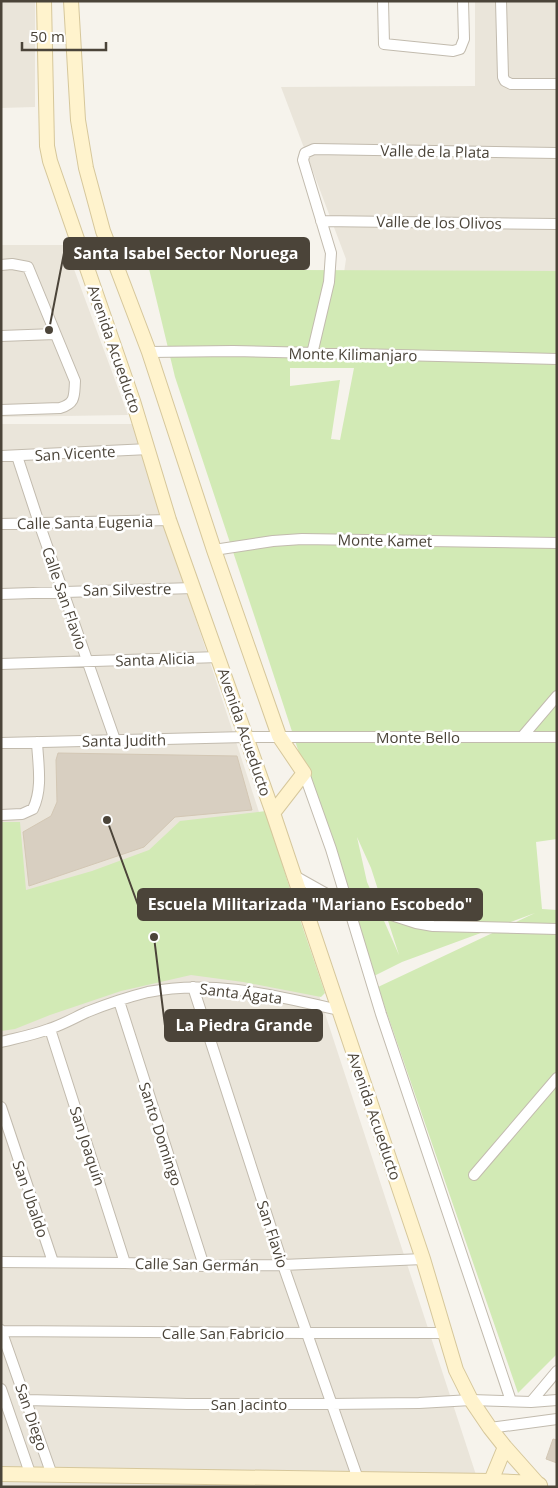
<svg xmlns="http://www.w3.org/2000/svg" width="558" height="1488" font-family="'Open Sans',sans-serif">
	<rect width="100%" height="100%" fill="#f6f3ec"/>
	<path fill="#eae5da" d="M 1,1 L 35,1 L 35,107 L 1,108 Z
		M 475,1 L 557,1 L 557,335 L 335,334 L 346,259 L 281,87 L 475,86 Z
		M 1,245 L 65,245 L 128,415 L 1,417 Z
		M 1,424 L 132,424 L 480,1487 L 1,1487 Z"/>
	<path fill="#d2eab5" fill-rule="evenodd" d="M 144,248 L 296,253 L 296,270 L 557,271 L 557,839 L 536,842 L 542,909 L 557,910 L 557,1354 L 518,1393 L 378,987 L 535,913 L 402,962 L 372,977 L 256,621 L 175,377 ZM 290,368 L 354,368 L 340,440 L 331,439 L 340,380 L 290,386 ZM 357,837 L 371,868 L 399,955 L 367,882 Z
		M 266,811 L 293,899 L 325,993 L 321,997 L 243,982 L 191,975 L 121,991 L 50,1015 L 15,1029 L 1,1031 L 1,822 L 20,822 L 26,890 L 92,871 L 149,850 L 180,821 Z"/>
	<path fill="#d8cfc1" stroke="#d3c7b4" d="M 58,753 L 237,756 L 252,810 L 175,817 L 144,847 L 29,886 L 23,832 L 51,816 L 57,802 L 56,760 Z
		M 553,1439 L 557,1440 L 557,1463 L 546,1459 Z"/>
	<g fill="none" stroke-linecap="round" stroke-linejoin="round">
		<g stroke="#c2bbae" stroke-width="12">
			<path id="street" d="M 383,1 L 384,44 L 453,51 L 460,49 L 464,39 L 463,1
				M 501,1 L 503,77 L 505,81 L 511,84 L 557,84
				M 321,221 L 557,224
				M 1,265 L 12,264 L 28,267 L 75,381 C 74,396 76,403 60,408 L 1,410
				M 1,336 L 55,334
				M 149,352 L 233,351 L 557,359
				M 312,354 L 329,282 L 331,253 L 303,160 L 305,153 L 314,149 L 557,153
				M 1,456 L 149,449
				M 17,456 L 39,523 L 115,740
				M 1,524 L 169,520
				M 214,550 L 273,541 L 302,539 L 557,543
				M 1,594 L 193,588
				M 1,664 L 219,657
				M 522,737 L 557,696
				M 1,743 L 246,737 L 557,737
				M 304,773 L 331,849 L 381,1014 L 511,1401
				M 1,815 L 22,814 L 33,809 C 43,788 38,764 37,742
				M 293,875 L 350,907 L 385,913 L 416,923 L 433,926 L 557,929
				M 193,987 L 283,1265 L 358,1479
				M 119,1001 L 204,1266
				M 50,1029 L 125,1263
				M 1,1042 C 17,1038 33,1035 49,1029 C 62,1025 74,1018 87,1012 C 107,1004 128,997 148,992 C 213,979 276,996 339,1010
				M 1,1107 L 53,1262
				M 474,1175 L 557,1078
				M 1,1262 L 125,1263 L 204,1266 L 283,1265 L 423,1259
				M 1,1330 L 52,1475
				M 1,1331 L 307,1333 L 444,1333
				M 1,1389 L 30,1473
				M 27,1400 L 187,1404 L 331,1404 L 419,1403 L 471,1400 L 531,1402 L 557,1400
				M 531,1402 L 557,1371
				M 490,1428 L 557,1419"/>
		</g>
		<g stroke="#d6c79b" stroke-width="16">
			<path id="secondary" d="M 44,1 L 47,146 L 50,161 L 133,401 L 169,520 L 273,813 L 391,1164 L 423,1259 L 456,1370 L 471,1400 L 490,1428 L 505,1447 L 537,1483 L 538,1487
				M 71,1 L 78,120 L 86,168 L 103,231 L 149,352 L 214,550 L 279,736 L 304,773 L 273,813
				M 1,1474 L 491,1481 L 537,1483 L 540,1485
				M 493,1487 L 491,1481 L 505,1447"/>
		</g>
		<use href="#street" stroke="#fff" stroke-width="10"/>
		<use href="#secondary" stroke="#fff3cd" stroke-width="14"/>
	</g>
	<g text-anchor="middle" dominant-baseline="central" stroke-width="5" stroke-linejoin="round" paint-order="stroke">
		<g font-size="15" fill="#4b4439" stroke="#fff">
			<text transform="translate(435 151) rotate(1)">Valle de la Plata</text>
			<text transform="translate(439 222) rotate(1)">Valle de los Olivos</text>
			<text transform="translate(115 349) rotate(71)">Avenida Acueducto</text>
			<text transform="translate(353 354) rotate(1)">Monte Kilimanjaro</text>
			<text transform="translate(75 453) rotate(-3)">San Vicente</text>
			<text transform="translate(85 522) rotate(-1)">Calle Santa Eugenia</text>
			<text transform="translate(385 540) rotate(1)">Monte Kamet</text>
			<text transform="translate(127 589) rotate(-1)">San Silvestre</text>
			<text transform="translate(65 598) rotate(71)">Calle San Flavio</text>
			<text transform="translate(155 659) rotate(-2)">Santa Alicia</text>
			<text transform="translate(245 732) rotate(71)">Avenida Acueducto</text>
			<text x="418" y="737">Monte Bello</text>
			<text transform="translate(124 740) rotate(-1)">Santa Judith</text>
			<text transform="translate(241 993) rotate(7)">Santa Ágata</text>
			<text transform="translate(375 1116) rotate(71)">Avenida Acueducto</text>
			<text transform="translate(161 1134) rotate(72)">Santo Domingo</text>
			<text transform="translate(88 1146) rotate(72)">San Joaquín</text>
			<text transform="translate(31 1199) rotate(71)">San Ubaldo</text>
			<text transform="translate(273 1234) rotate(72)">San Flavio</text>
			<text transform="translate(197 1264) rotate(1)">Calle San Germán</text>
			<text x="223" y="1333">Calle San Fabricio</text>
			<text x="249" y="1404">San Jacinto</text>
			<text transform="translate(32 1417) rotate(71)">San Diego</text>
		</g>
	</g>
	<path fill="none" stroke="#4b4439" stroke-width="2" d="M49 330L64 253M107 820L138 905M154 937L165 1026"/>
	<g fill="#4b4439" stroke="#fff" stroke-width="2">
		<circle cx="49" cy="330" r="5"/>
		<circle cx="107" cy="820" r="5"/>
		<circle cx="154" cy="937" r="5"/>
	</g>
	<g fill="#4b4439" stroke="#4b4439" stroke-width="2">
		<rect x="64" y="238" width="245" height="31" rx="5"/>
		<rect x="138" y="889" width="344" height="31" rx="5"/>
		<rect x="165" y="1010" width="157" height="31" rx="5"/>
	</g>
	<g font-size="16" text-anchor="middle" font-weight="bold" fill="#fff">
		<text x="186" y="259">Santa Isabel Sector Noruega</text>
		<text x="310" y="910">Escuela Militarizada "Mariano Escobedo"</text>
		<text x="244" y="1031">La Piedra Grande</text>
	</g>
	<rect width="558" height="1488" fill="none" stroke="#4b4439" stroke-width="5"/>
	<path d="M22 42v8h84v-8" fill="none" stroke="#4b4439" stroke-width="2.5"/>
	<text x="30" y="42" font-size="15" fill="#4b4439" stroke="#ffffff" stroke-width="4" paint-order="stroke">50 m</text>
</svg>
